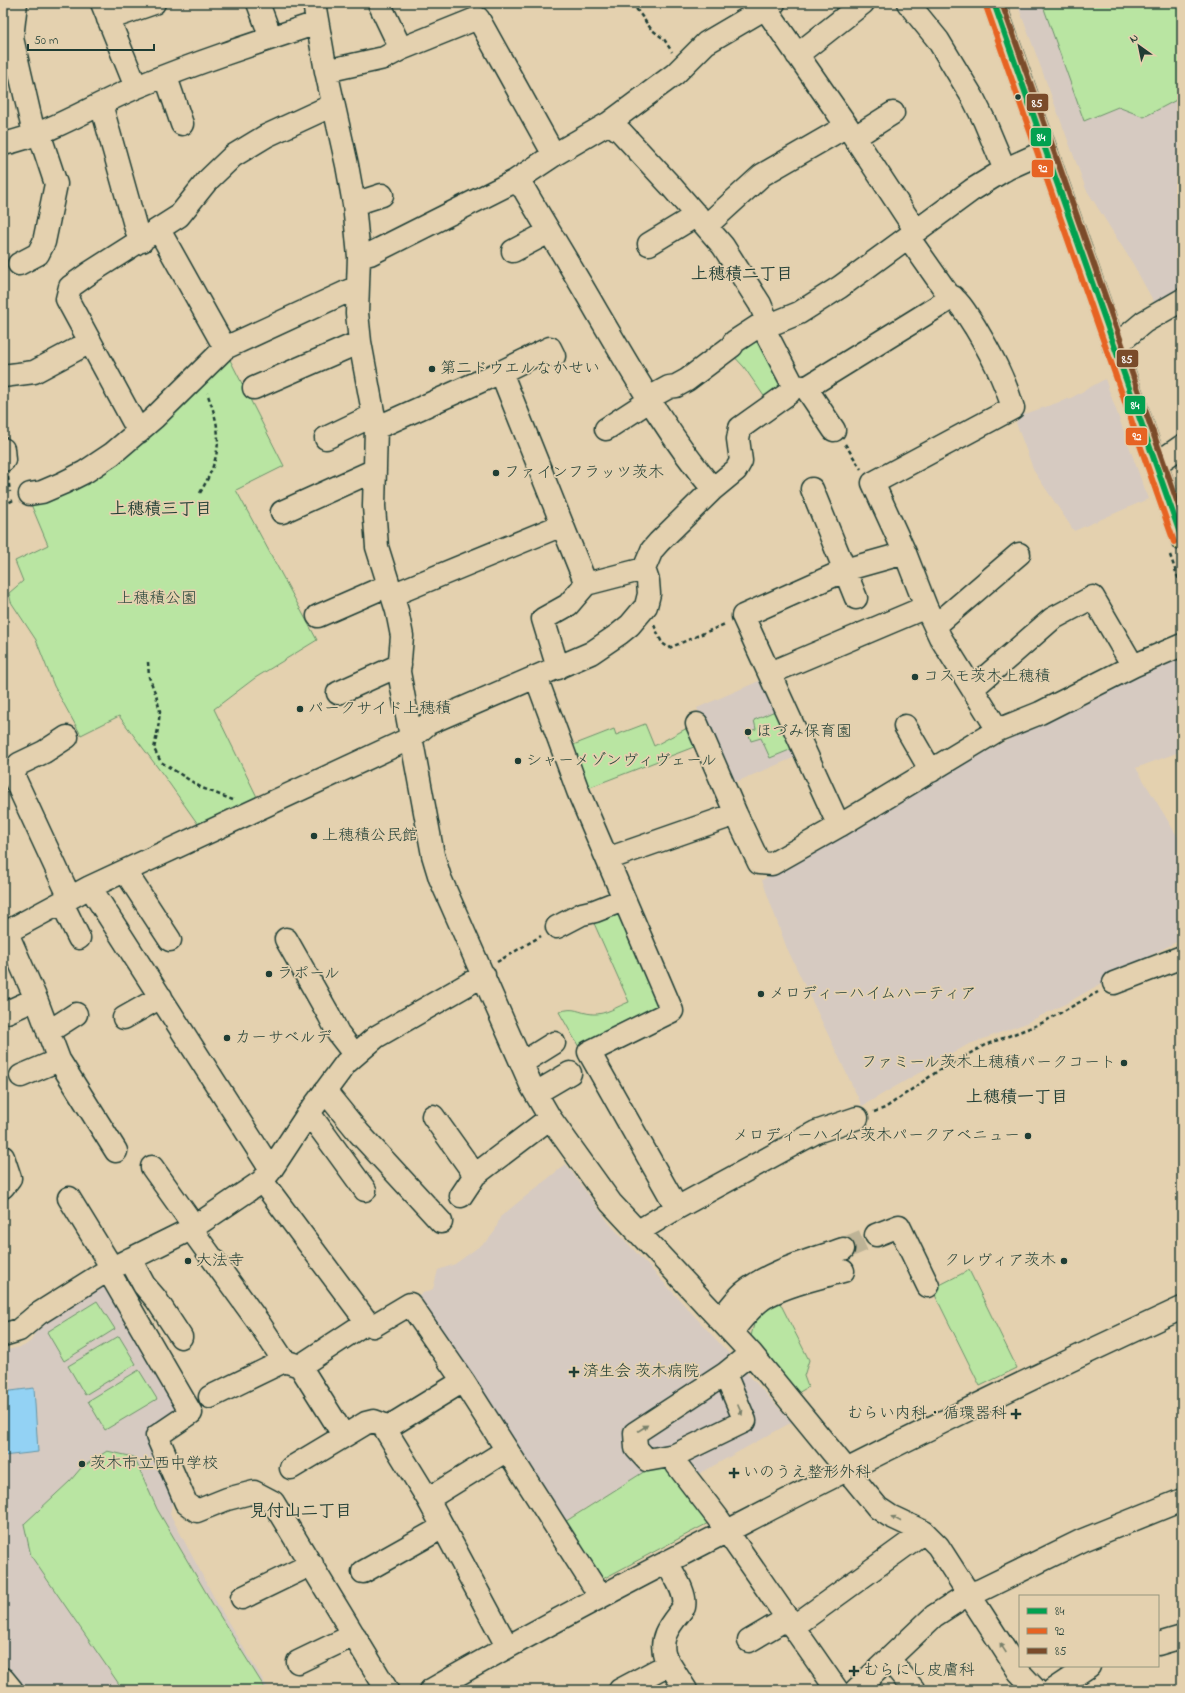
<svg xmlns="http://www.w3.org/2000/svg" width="1185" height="1693" font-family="'Indie Flower','Klee One',sans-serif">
	<rect width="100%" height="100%" fill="#e4d1af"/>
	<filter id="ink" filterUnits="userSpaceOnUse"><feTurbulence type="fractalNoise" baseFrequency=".025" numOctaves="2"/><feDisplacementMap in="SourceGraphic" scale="8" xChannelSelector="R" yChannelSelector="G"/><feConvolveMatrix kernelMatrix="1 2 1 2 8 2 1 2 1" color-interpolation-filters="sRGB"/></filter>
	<g filter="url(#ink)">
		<path fill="#d6cac1" d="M 1017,3 L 1182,3 L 1182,289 L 1155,304 L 1133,264 L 1086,189 Z
			M 1105,379 L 1148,499 L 1074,531 L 1034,471 L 1016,423 L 1019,416 L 1071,398 Z
			M 1182,651 L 1182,751 L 1136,768 L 1182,844 L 1182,939 L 1142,960 L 1067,1003 L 1024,1024 L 967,1045 L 862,1106 L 786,946 L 762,880 L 1000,744 L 1153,662 Z
			M 766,678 L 800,755 L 729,785 L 697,708 Z
			M 566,1164 L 609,1223 L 792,1422 L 686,1481 L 665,1459 L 560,1524 L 416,1296 L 433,1289 L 438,1270 L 455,1264 L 488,1240 L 495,1231 L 500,1217 Z
			M 107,1284 L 181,1411 L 147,1436 L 174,1492 L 170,1514 L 218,1605 L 269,1690 L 27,1690 L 3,1661 L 3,1351 L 24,1346 L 31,1341 L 40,1323 Z"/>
		<path fill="#b9e5a2" stroke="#6c916b" d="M 1042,3 L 1176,3 L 1182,14 L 1182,97 L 1144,117 L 1118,107 L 1084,121 Z
			M 761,332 L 786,382 L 768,402 L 744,367 L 730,352 Z
			M 228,356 L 284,466 L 236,490 L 317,640 L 255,678 L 214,709 L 259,801 L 200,827 L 164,776 L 119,716 L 81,735 L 54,686 L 36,640 L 11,602 L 9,593 L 23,581 L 15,561 L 48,545 L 30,502 Z
			M 775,711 L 792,749 L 770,758 L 761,738 L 751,741 L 748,732 L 756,729 L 754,720 Z
			M 645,724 L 654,746 L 691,726 L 699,745 L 585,789 L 568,747 L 614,729 L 616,735 Z
			M 613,911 L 624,915 L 661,1001 L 657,1012 L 579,1047 L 559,1012 C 575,1006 578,1013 593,1014 C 605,1015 618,1006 629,1002 L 593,921 Z
			M 969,1270 L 1017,1368 L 980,1386 L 932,1289 Z
			M 97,1301 L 115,1329 L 64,1361 L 47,1332 Z
			M 780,1303 L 809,1360 L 804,1376 L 808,1387 L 798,1393 L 751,1336 L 756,1316 Z
			M 119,1336 L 136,1364 L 85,1395 L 68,1366 Z
			M 139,1370 L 157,1399 L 105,1430 L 88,1401 Z
			M 107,1451 L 134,1457 L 157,1509 L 215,1608 L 263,1685 L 264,1690 L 123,1690 L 31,1556 L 24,1524 L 70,1481 L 81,1468 Z
			M 664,1459 L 712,1521 L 597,1582 L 560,1525 Z"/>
		<path fill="#93d2f4" stroke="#6596a7" d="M 34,1388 L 38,1452 L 3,1456 L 3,1392 Z"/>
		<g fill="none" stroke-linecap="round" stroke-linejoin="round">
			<path stroke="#bdb396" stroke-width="22" stroke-dasharray="22 11" stroke-linecap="butt" d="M 843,1249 L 876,1235"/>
			<g stroke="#1f3d34" stroke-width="25">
				<path id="minor" d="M 16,3 L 12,38 L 32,125 L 39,133 L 56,184 L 44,242 L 38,254 L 19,264
					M 102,3 L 136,87
					M 258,3 L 271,38
					M 314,3 L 326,71 L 347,165 L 354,204 L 359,257 L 357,313 L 360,342 L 376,428 L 374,506 L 377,547 L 397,611 L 402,636 L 399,672 L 433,855 L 440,878 L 532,1087 L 550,1118 L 611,1203 L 751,1353 L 878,1508 L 890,1516 L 924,1532 L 938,1546 L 1019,1672 L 1036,1690
					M 379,3 L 401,49
					M 908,3 L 938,40 L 973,98 L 984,120 L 1005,170
					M 765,8 L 847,126 L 916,231
					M 108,19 L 154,3
					M 797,55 L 863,3
					M 326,71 L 384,58 L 401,49 L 478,18 L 554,155
					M 166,77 L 182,124
					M 101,104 L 136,229 L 142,241
					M 609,123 L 675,74 L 706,43 L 774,3
					M 855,137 L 893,113
					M 3,144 C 50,134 92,106 137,87 C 195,63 256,43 317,23
					M 515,181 L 524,189 C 548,230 573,270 597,312 C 633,373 667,434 713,489
					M 354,204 L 382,195
					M 706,226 L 762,175 L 847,126
					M 159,230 L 225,348
					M 908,237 L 948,294 C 960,301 967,315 975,327 C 991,354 1004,378 1013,408 L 873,483 L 905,553 L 926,607 L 940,637 L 998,730
					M 649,244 L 697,215
					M 513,251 L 549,232
					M 1114,347 L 1144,322 L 1182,300
					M 501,372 L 550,348 L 554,356
					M 3,376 L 34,372 L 90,342
					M 793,385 L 806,388 L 953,297
					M 254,388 L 360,342
					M 806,388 L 834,430
					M 647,399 L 669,387 L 676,386 L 687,380 L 732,346 L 734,342 L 760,325 L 768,323 L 777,322 L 799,313 L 840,287 L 972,190 L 1006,169 L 1046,151
					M 376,428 L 501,372 L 586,584 L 644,569
					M 606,429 L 649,401
					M 139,432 L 67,299 L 70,287 L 91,272 L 179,216 L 207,181 L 233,156 L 266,136 L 333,105
					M 326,438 L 374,415
					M 3,449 L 4,460
					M 1156,464 L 1182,446
					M 812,489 L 856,598
					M 30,494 L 42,492 L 63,483 L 85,472 L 112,454 L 154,418 L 225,348 L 357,287
					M 282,512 L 375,470
					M 392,595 L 562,525
					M 318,616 L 389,585
					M 935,626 L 1019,554
					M 558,668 L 543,619 L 568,605 L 586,584
					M 770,673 L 926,607
					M 536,677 L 578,791 L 672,1011 L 589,1052 L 677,1208
					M 973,688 L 1052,619 L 1093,597 L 1133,666
					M 338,693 L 400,665
					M 697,724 L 736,814 L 759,863 L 772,864 L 839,826 L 998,730 L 1040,713 L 1133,666 L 1182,645
					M 905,726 L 931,771
					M 67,737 L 44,752 L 19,764 L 13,775 L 70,898
					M 839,826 L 743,616 L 848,569 L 905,553
					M 607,859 L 736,814
					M 125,871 L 170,940
					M 90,887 L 271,1170
					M 62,903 L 79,938
					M 557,927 L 582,914 L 595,911 L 623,900
					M 7,933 L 36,999 L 59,1060 L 116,1151
					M 3,934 L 90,887 L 411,738 L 429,723 L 591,653 L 619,634 L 630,625 L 646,606 L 649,594 L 648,581 L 644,569 L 652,550 L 659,542 L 713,489 L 736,470 L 741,461 L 738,439 L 740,428 L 789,393 L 793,385 L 767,335 L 768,323 L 760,304 L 723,246 L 671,186 L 621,132 L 609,123 L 554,155 L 515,181 L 370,254 L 359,257
					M 286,939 L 329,1015 L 338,1033 L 355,1055
					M 1114,983 L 1182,957
					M 7,1012 L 36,999
					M 124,1018 L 161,997
					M 48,1032 L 76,1014
					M 522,1063 L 554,1043
					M 21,1076 L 59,1060
					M 325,1091 L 359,1133 L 441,1222
					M 536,1093 L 570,1073
					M 309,1113 L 365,1190
					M 433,1116 L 475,1175
					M 3,1157 L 10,1178 L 3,1187
					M 152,1167 L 194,1226
					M 262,1181 L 367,1322 L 373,1326 L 410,1304 L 463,1381
					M 461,1196 L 475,1175 L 550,1118
					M 69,1198 L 112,1268
					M 191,1229 L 259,1323 L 284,1361 L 300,1366 L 344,1436
					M 637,1232 L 677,1208 L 816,1132 L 857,1118
					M 876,1235 L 899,1226 L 928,1286
					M 130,1259 L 144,1285 L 156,1299 L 181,1337
					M 108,1270 L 191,1413 L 157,1436 L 186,1503 L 197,1511 L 227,1499 L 254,1492 L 273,1502 L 387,1690
					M 721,1319 C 728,1310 735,1300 743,1293 C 771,1270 809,1261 843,1249
					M 732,1331 C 742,1319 753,1304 767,1296 C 790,1284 818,1278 843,1271
					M 3,1335 L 19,1330 L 38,1314 L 108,1270 L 191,1229 L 262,1181 L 271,1170 L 306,1117 L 346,1063 L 376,1037 L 484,975
					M 300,1366 L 367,1322
					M 725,1374 L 745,1421 L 675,1455 L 647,1460 L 636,1448 L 635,1433 L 725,1374 L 751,1353
					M 210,1397 L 284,1361
					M 385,1429 L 463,1381 L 507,1450
					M 677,1465 L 717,1517 L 837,1690
					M 291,1468 L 366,1423 L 374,1421 L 382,1424 L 428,1499 L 507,1646
					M 428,1499 L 507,1450 L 600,1596
					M 667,1562 C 673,1575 687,1592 684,1607 C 672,1623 658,1636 665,1657 L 686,1690
					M 363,1572 L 443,1527
					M 242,1598 L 312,1564
					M 793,1627 L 924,1532
					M 749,1641 L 788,1618
					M 1158,1644 L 1182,1637
					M 889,1659 L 914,1690
					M 298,1662 L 354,1635
					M 3,1679 L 12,1690
					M 431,1690 C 534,1631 639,1576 745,1522 C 889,1447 1035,1376 1182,1308
					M 620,1690 L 669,1664
					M 856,1690 L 934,1616 L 968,1594 L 981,1590 L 1083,1540 L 1182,1500
					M 1053,1690 L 1089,1666"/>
			</g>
			<g stroke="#1f3d34" stroke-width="25">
				<path id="major" d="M 994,3 L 1182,539"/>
			</g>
			<path stroke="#1f3d34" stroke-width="2.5" stroke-dasharray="4 3" stroke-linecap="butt" d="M 632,3 L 651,29 L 664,39 L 672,52
				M 845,444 L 861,469
				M 8,477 L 10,492
				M 200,493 C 222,455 223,433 207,393
				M 3,505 L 14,500
				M 1170,555 L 1182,589
				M 654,625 L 662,643 L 669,648 L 725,624
				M 148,662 L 149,677 L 156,695 L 160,711 L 158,729 L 154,749 L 161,762 L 202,788 L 233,800
				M 497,962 L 541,936
				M 874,1112 L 885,1108 L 938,1071 L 985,1045 L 1040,1024 L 1098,992"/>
			<use href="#minor" stroke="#e4d1af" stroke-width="22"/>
			<use href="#major" stroke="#f9e181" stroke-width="22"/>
			<g stroke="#e4d1af" stroke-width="9">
				<path id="bus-1" d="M 994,3 L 1182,539"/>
			</g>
			<g stroke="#e4d1af" stroke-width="9">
				<path id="bus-2" d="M 986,6 L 1174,542"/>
			</g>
			<g stroke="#e4d1af" stroke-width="9">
				<path id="bus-3" d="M 1002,3 L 1182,515"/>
			</g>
			<use href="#bus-1" stroke="#02a150" stroke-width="6"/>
			<use href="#bus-2" stroke="#e76323" stroke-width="6"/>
			<use href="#bus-3" stroke="#7a4b2a" stroke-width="6"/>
		</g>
		<defs><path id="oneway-solid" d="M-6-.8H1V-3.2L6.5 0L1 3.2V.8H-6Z"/></defs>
		<g fill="#78806b">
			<use href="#oneway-solid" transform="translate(740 1410) rotate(67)"/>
			<use href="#oneway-solid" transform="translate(643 1428) rotate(-33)"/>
			<use href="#oneway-solid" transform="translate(896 1519) rotate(-152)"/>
			<use href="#oneway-solid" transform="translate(1003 1648) rotate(-123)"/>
		</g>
	</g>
	<g fill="#1f3d34" stroke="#e4d1af" stroke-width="1.5">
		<circle cx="1018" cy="97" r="3.5"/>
		<circle cx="432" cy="369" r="4"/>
		<circle cx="496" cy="473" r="4"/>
		<circle cx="915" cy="677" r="4"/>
		<circle cx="300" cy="709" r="4"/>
		<circle cx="748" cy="732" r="4"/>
		<circle cx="518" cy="761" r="4"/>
		<circle cx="314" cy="836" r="4"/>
		<circle cx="269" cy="974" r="4"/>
		<circle cx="761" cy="994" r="4"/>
		<circle cx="227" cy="1038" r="4"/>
		<circle cx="1124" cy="1063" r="4"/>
		<circle cx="1028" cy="1136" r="4"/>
		<circle cx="188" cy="1261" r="4"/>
		<circle cx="1064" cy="1261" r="4"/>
		<path d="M572 1366h4v4h4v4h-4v4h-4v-4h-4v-4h4z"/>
		<path d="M1014 1408h4v4h4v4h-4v4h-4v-4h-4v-4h4z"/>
		<circle cx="82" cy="1464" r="4"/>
		<path d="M732 1467h4v4h4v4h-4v4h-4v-4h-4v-4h4z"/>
		<path d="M852 1665h4v4h4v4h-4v4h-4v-4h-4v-4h4z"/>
	</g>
	<g text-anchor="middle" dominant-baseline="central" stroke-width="3.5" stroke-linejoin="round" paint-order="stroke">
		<g font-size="16" fill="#1f3d34" stroke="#e4d1af" text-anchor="start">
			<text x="440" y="369">第二ドウエルなかせい</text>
			<text x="504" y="473">ファインフラッツ茨木</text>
			<text x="923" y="677">コスモ茨木上穂積</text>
			<text x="308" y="709">パークサイド上穂積</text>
			<text x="756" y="732">ほづみ保育園</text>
			<text x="526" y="761">シャーメゾンヴィヴェール</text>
			<text x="322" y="836">上穂積公民館</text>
			<text x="277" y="974">ラポール</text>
			<text x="769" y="994">メロディーハイムハーティア</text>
			<text x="235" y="1038">カーサベルデ</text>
			<text x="1116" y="1063" text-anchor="end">ファミール茨木上穂積パークコート</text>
			<text x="1020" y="1136" text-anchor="end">メロディーハイム茨木パークアベニュー</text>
			<text x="196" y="1261">大法寺</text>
			<text x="1056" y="1261" text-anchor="end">クレヴィア茨木</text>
			<text x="583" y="1372">済生会 茨木病院</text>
			<text x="1007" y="1414" text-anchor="end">むらい内科・循環器科</text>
			<text x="90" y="1464">茨木市立西中学校</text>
			<text x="743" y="1473">いのうえ整形外科</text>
			<text x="863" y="1671">むらにし皮膚科</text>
		</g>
		<g font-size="16" fill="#27453a" stroke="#e4d1af">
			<text x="157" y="599">上穂積公園</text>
		</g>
		<g font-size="17" font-weight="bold" fill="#1f3d34" stroke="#e4d1af">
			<text x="742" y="274">上穂積二丁目</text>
			<text x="161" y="509">上穂積三丁目</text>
			<text x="1017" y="1097">上穂積一丁目</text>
			<text x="301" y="1511">見付山二丁目</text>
		</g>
	</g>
	<g stroke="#e4d1af" stroke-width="1.5">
		<rect x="1026" y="93" width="23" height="19" rx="4" fill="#7a4b2a"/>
		<rect x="1030" y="127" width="22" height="20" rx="4" fill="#02a150"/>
		<rect x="1031" y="159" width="23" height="19" rx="4" fill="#e76323"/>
		<rect x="1116" y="349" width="23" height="19" rx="4" fill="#7a4b2a"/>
		<rect x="1124" y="395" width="22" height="20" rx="4" fill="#02a150"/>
		<rect x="1125" y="427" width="23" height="19" rx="4" fill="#e76323"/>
	</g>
	<g font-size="11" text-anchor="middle" font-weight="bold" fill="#fff">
		<text x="1037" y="107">85</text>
		<text x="1041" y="141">84</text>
		<text x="1043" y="172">92</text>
		<text x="1127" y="363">85</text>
		<text x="1135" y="409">84</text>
		<text x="1137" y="440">92</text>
	</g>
	<rect width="1185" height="1693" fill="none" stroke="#e4d1af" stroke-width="16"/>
	<rect x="8" y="8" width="1169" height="1677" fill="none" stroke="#1f3d34" stroke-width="1.5" filter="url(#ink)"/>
	<rect x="1019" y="1595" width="140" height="72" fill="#e4d1af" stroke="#95967e"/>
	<rect x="1027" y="1608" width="20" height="6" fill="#02a150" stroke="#95967e"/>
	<text x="1055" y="1615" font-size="12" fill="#1f3d34">84</text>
	<rect x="1027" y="1628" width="20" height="6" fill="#e76323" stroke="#95967e"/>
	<text x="1055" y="1635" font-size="12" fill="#1f3d34">92</text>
	<rect x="1027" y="1648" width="20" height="6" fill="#7a4b2a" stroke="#95967e"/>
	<text x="1055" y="1655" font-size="12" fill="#1f3d34">85</text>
	<g transform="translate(1139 46) rotate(327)" stroke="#e4d1af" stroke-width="3" paint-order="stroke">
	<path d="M0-3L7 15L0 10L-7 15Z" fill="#1f3d34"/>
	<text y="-6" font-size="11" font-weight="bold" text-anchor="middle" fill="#1f3d34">N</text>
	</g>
	<path d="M28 44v6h126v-6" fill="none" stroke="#1f3d34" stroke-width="2"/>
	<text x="34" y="44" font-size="12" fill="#1f3d34" stroke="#e4d1af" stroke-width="3" paint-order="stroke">50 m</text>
</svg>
